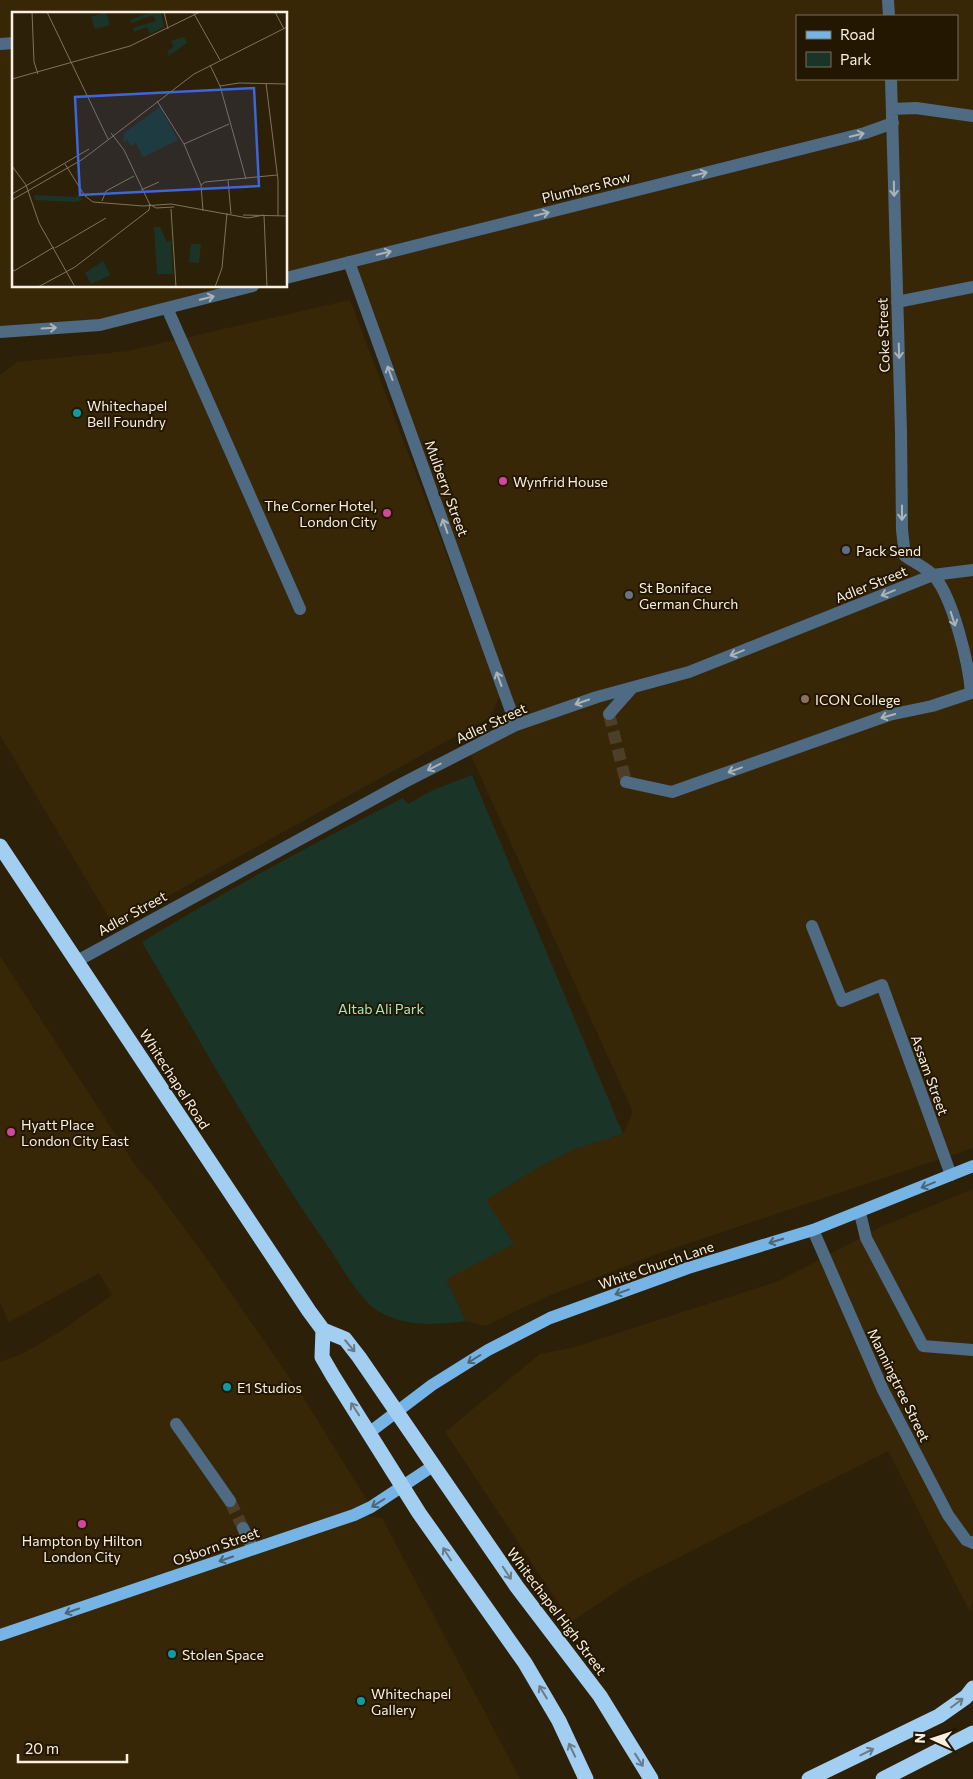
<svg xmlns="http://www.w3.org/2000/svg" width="973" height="1779" font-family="Commissioner,sans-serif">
	<rect width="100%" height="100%" fill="#2d2008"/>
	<path fill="#382707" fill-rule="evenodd" d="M 0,0 L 973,0 L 973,1148 L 654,1255 L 546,1297 L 485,1326 L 466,1321 L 446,1279 L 486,1200 L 541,1166 L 575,1149 L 623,1134 L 633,1112 L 468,749 L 517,725 L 350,262 L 286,278 L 286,14 L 14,14 L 14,286 L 253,286 L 100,325 L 0,332 ZM 797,16 L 957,16 L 957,79 L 797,79 Z
		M 350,300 L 500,696 L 490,717 L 114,926 L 0,735 L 0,375 L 17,362 L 128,351 Z
		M 0,956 L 137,1168 L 151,1183 L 212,1266 L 303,1397 L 371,1507 L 355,1515 L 382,1518 L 520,1779 L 0,1779 L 0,1362 L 24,1353 L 61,1331 L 112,1295 L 99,1273 L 9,1322 L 0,1302 Z
		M 973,1189 L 973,1600 L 970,1612 L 888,1451 L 630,1582 L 571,1622 L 445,1432 L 540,1354 L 575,1347 L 779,1281 L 883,1226 Z"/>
	<path fill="#1b3428" d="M 472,775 L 623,1134 L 575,1149 L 541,1166 L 486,1200 L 514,1244 L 446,1279 L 466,1321 C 438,1325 403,1327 378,1311 C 358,1298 341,1265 327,1245 C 259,1148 202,1044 142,942 C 227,890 314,843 403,798 L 408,804 L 433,790 Z"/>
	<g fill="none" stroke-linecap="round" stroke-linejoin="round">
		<path stroke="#4c3f29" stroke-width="12" stroke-dasharray="12 6" stroke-linecap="butt" d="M 609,714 L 626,782
			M 230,1501 L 243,1528"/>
		<path stroke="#4e6b83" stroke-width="12" d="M 888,0 L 889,16
			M 0,44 L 14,43
			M 892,109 L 916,108 L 973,116
			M 349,262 L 516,725
			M 286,278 L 865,133 L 893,123
			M 897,302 L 973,287
			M 167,308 L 300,609
			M 0,332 L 100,325 L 253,286
			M 609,714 L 632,688
			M 626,782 L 672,792 L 889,715 L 932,706 L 971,693 C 969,664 953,598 934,576 C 927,568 913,562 905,556 L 902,530 L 901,432 L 891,79
			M 812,926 L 842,1001 L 882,985 L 951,1175
			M 77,961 L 403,783 L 516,725 L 597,697 L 689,672 L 933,575 L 973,570
			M 860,1213 L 866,1238 L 923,1346 L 973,1350
			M 813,1230 L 883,1390 L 948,1515 L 966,1540 L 973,1543
			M 176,1424 L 230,1501
			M 243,1528 L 253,1549"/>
		<path stroke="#75b4e5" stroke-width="12" d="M 370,1432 L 432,1385 L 488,1350 L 550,1318 L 688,1268 L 813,1230 L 973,1166
			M 0,1635 L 354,1515 L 371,1507 L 433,1466"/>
		<path stroke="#a2cef2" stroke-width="15" d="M 0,846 L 309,1311 L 323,1330 L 345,1339 L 359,1357 L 517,1587 L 600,1696 L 651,1779
			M 323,1330 L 322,1357 L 333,1376 L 419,1513 L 525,1663 L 559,1721 L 586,1779
			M 809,1779 L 939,1716 L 966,1697 L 973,1688
			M 883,1779 L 973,1733"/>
	</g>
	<defs><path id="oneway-shaft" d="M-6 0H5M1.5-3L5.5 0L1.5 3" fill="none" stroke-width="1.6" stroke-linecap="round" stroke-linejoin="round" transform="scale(1.25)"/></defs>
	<g stroke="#acb4b7">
		<use href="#oneway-shaft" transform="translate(857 135) rotate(-14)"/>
		<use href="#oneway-shaft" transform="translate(700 174) rotate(-14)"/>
		<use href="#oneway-shaft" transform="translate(894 189) rotate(89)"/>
		<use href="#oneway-shaft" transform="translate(542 214) rotate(-14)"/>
		<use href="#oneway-shaft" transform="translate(384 253) rotate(-14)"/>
		<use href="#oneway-shaft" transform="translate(207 298) rotate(-14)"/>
		<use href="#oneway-shaft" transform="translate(49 328) rotate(-3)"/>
		<use href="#oneway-shaft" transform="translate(899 351) rotate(88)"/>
		<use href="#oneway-shaft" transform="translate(390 373) rotate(-110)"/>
		<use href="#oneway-shaft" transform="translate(902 513) rotate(90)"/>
		<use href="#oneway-shaft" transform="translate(445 526) rotate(-110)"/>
		<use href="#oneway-shaft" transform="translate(888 593) rotate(158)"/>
		<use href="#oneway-shaft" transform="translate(953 619) rotate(72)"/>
		<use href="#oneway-shaft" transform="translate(737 653) rotate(158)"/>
		<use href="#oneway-shaft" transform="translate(499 679) rotate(-110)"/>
		<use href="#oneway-shaft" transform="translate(582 702) rotate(161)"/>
		<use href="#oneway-shaft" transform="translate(888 716) rotate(164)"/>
		<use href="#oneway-shaft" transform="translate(434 767) rotate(153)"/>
		<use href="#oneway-shaft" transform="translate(735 770) rotate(160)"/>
	</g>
	<g stroke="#4c6673">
		<use href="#oneway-shaft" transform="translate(928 1185) rotate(158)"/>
		<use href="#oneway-shaft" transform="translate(776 1241) rotate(163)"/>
		<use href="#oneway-shaft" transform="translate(622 1292) rotate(160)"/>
		<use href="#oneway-shaft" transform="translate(474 1359) rotate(148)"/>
		<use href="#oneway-shaft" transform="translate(378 1503) rotate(148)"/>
		<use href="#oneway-shaft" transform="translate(226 1559) rotate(161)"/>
		<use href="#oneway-shaft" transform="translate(72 1611) rotate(161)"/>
	</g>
	<g stroke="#697c86">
		<use href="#oneway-shaft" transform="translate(350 1346) rotate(50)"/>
		<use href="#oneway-shaft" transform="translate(355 1409) rotate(-123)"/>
		<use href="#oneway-shaft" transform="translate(447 1554) rotate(-123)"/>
		<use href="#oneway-shaft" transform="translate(507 1573) rotate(56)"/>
		<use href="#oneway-shaft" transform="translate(543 1692) rotate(-121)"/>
		<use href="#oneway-shaft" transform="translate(957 1703) rotate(-37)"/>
		<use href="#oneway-shaft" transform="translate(572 1750) rotate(-115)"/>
		<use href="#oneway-shaft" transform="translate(867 1752) rotate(-26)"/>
		<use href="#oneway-shaft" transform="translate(639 1760) rotate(58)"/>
	</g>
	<g fill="#0f9aa8" stroke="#231701" stroke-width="2">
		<circle cx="77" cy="413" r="5"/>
		<circle cx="227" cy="1387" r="5"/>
		<circle cx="172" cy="1654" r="5"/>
		<circle cx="361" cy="1701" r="5"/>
	</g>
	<g fill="#d1479c" stroke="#231701" stroke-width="2">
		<circle cx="503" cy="481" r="5"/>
		<circle cx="387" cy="513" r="5"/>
		<circle cx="11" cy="1132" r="5"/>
		<circle cx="82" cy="1524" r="5"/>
	</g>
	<circle fill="#5c6f8a" stroke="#231701" stroke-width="2" cx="846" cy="550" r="5"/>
	<circle fill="#6b7280" stroke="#231701" stroke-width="2" cx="629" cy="595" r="5"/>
	<circle fill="#8d6e63" stroke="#231701" stroke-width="2" cx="805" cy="699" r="5"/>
	<g text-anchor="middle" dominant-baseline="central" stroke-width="4" stroke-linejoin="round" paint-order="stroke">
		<g font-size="14" fill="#f9f0e2" stroke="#231701">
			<text transform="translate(586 187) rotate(-14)">Plumbers Row</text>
			<text transform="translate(883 335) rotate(-92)">Coke Street</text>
			<text transform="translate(447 488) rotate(70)">Mulberry Street</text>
			<text transform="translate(871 584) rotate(-22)">Adler Street</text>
			<text transform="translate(491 723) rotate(-25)">Adler Street</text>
			<text transform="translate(132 913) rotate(-29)">Adler Street</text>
			<text transform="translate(930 1075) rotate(70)">Assam Street</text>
			<text transform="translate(175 1079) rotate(57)">Whitechapel Road</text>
			<text transform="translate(656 1265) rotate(-19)">White Church Lane</text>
			<text transform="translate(899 1385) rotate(64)">Manningtree Street</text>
			<text transform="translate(216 1546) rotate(-19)">Osborn Street</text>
			<text transform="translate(557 1611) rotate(53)">Whitechapel High Street</text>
		</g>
		<g font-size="14" fill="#f9f0e2" stroke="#231701" text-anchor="start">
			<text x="87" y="405">Whitechapel<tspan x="87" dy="16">Bell Foundry</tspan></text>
			<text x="513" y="481">Wynfrid House</text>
			<text x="377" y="505" text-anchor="end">The Corner Hotel,<tspan x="377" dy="16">London City</tspan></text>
			<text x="856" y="550">Pack Send</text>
			<text x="639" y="587">St Boniface<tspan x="639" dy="16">German Church</tspan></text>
			<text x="815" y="699">ICON College</text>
			<text x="21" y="1124">Hyatt Place<tspan x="21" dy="16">London City East</tspan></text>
			<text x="237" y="1387">E1 Studios</text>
			<text x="82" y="1540" text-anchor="middle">Hampton by Hilton<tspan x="82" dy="16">London City</tspan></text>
			<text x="182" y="1654">Stolen Space</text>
			<text x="371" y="1693">Whitechapel<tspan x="371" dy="16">Gallery</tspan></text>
		</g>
		<g font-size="14" fill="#a3e8c6" stroke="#231701">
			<text x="381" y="1008">Altab Ali Park</text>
		</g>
	</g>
	<g transform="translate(12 12)">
		<rect width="275" height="275" fill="#2d2008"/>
		<path d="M 94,0 L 98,13 L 83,17 L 79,5 ZM 139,0 L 149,0 L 152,15 L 138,22 L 135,15 L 122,20 L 121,16 L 144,9 L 141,3 L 120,11 L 118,8 ZM 172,25 L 175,31 L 157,44 L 155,39 L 162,35 L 159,29 ZM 148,95 L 166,128 L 131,145 L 124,131 L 119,134 L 115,128 L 111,130 L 112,121 ZM 66,182 L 70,188 L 64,190 L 23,188 L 22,183 L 65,185 ZM 142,215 L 148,215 L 155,230 L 159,228 L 161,262 L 145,262 ZM 179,232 L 189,232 L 187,251 L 177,250 ZM 91,249 L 98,263 L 79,272 L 73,261 Z" fill="#1b3428"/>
		<path fill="none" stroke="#7f735f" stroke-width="1" d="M 20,0 L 22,50 L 26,62M 35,0 L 96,127M 152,0 L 156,17M 181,0 L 208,48M 263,0 L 272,17M 198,53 L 208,74 L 234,167M 0,67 L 118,34 L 188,0M 254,71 L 266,168 L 266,204M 208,74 L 227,71 L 275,72M 145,89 L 172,132 L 189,173 L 191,199M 172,132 L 217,112M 53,152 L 73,184 L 81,190 L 131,194 L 159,192 L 236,206 L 252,203M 0,154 L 14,173 L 27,211 L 63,275M 216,168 L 219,202M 189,173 L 193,170 L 265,163M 129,178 L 147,170M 0,182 L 77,137M 0,188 L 71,147 L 182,62 L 275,15M 90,189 L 94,179 L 122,164M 137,192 L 144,196 L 162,195M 159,197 L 164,275M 231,203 L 275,204M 252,203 L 255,275M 43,236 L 94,206M 0,256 L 2,259 L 42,235M 26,275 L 63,255 L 137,198 L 138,193 L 112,138 L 99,121M 203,275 L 210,256 L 215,201"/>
		<path fill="#3e66da" fill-opacity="0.15" stroke="#3e66da" stroke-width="2.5" d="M 242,76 L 247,174 L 68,183 L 63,85 Z"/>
		<rect width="275" height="275" fill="none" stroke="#f9f0e2" stroke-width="2.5"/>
	</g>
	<rect x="796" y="15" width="162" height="65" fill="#231701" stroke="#796e5b"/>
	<rect x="806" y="31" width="25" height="8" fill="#75b4e5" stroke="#796e5b"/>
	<text x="840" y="40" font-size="15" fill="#f9f0e2">Road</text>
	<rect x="806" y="52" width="25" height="15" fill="#1b3428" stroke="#796e5b"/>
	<text x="840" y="65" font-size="15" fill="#f9f0e2">Park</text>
	<g transform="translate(933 1739) rotate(273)" stroke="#231701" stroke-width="4" paint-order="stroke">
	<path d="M0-4L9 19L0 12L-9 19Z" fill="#f9f0e2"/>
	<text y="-8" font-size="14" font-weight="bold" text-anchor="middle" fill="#f9f0e2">N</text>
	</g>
	<path d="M18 1754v8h109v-8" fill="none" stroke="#f9f0e2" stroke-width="2.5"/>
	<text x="25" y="1754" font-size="15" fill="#f9f0e2" stroke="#231701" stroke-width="4" paint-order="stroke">20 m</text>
</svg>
